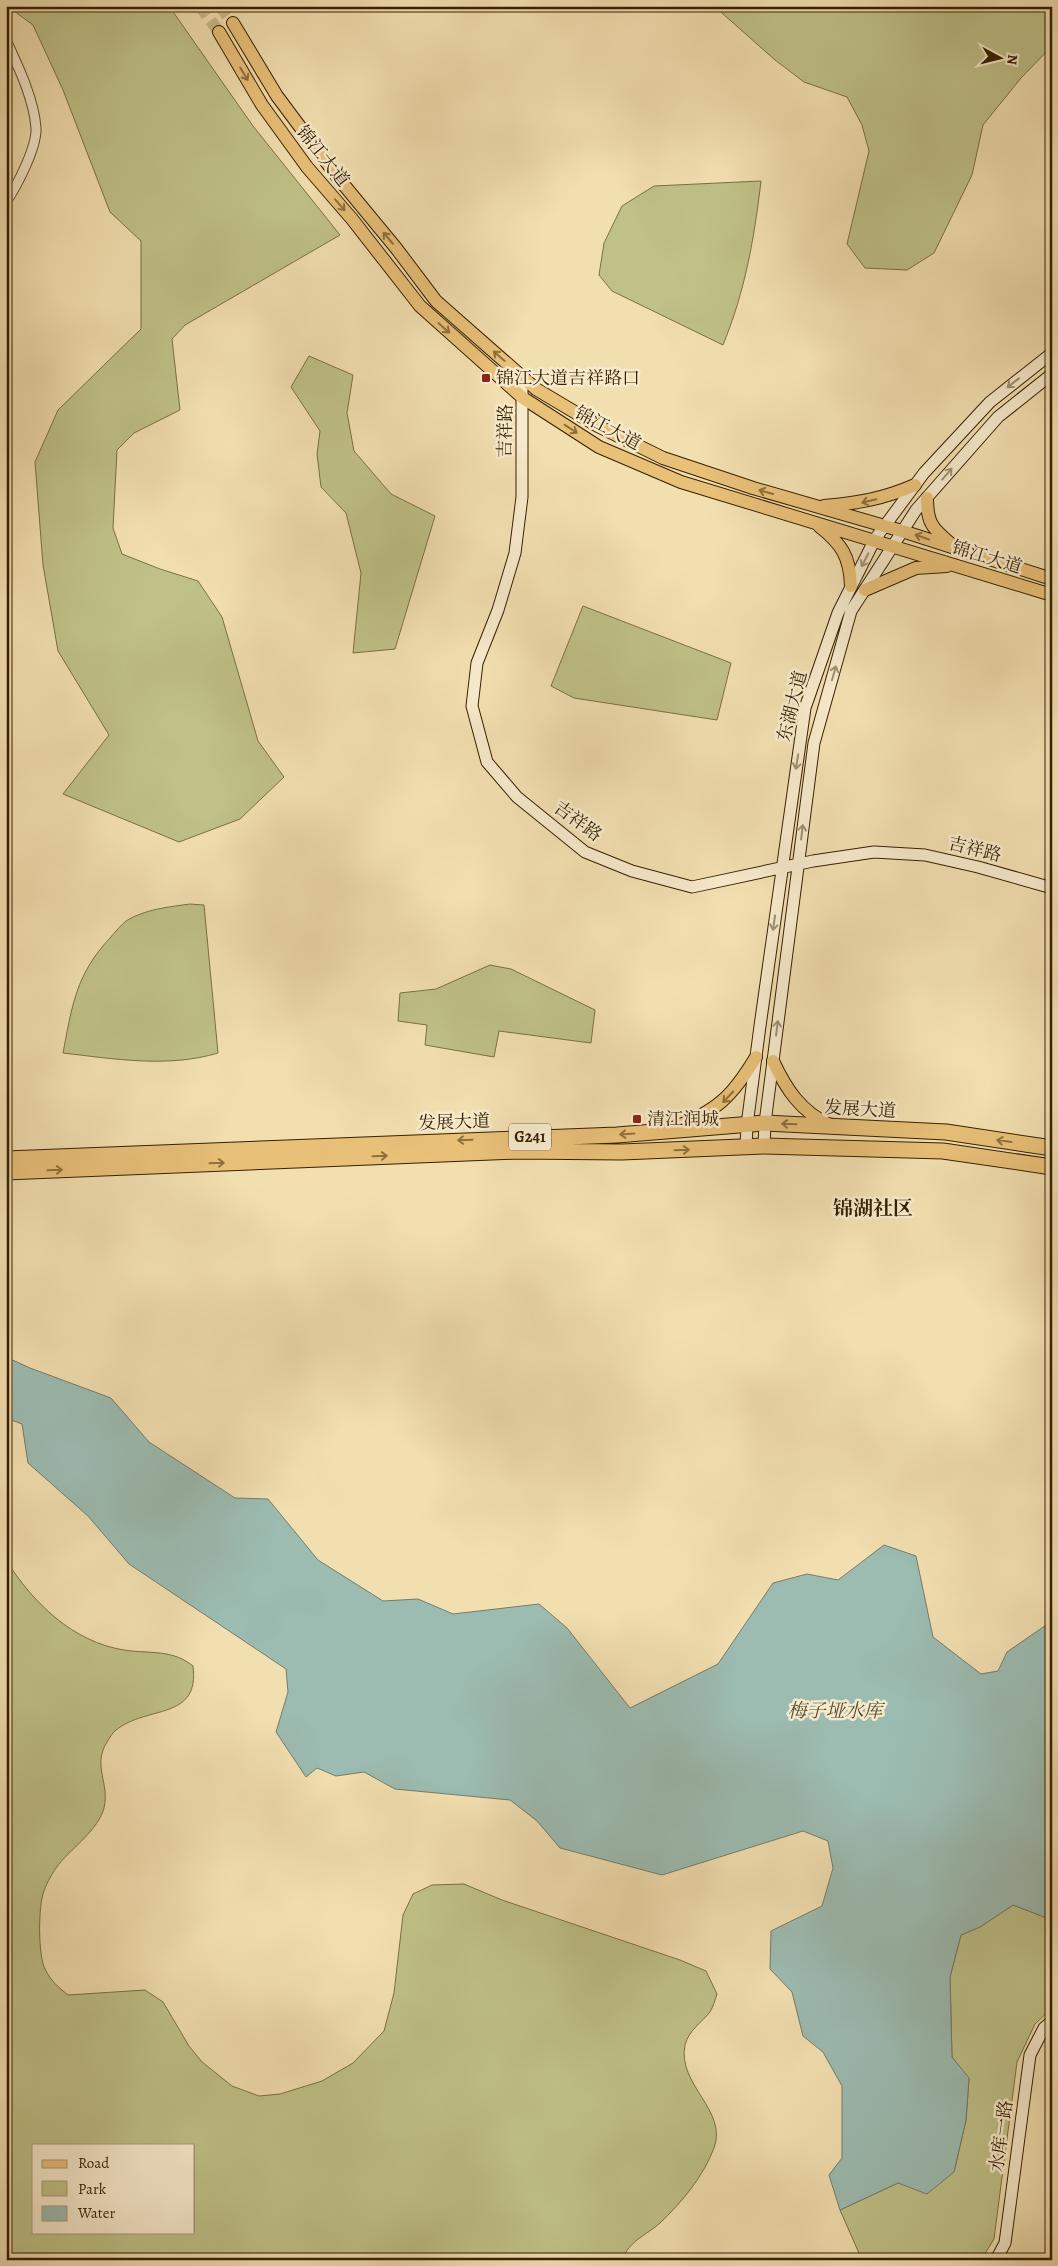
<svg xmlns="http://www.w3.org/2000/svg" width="1058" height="2266" font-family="Alegreya,'Noto Serif SC',serif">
	<rect width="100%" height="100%" fill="#f2dfb0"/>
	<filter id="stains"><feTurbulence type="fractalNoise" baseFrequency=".004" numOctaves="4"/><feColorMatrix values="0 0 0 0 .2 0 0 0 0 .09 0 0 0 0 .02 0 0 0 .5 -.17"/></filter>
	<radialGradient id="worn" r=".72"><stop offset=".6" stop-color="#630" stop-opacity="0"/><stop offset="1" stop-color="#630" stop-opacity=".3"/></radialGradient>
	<path fill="#bfc188" stroke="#7a7044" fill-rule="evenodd" d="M 7,6 L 169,6 L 253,126 L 340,235 L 185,325 L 172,339 L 180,410 L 134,433 L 117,450 L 113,528 L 122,554 L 160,569 L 198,581 L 222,617 L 258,741 L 284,777 L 240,819 L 179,842 L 63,794 L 109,735 L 58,651 L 43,565 L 35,462 L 58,410 L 141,329 L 141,241 L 110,212 L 63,90 L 33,25 Z
		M 714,6 L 1052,6 L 1052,46 L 1021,78 L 983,125 L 972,175 L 934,253 L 907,270 L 865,268 L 847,244 L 869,151 L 862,125 L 847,97 L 804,82 L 775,60 Z
		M 761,181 C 754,240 745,291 723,345 L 612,291 L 599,275 L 604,243 L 622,206 L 654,186 Z
		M 309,356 L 353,375 L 347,413 L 354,451 L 391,494 L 435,516 L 395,649 L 353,653 L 361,573 L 346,513 L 321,487 L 317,454 L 320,431 L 291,387 Z
		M 583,606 L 731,663 L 717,720 L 574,698 L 551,686 Z
		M 190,904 L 204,905 L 218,1053 C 168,1068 115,1059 63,1053 C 72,1006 76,974 110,938 C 115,932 121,925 126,921 C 145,909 169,907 190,904 Z
		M 490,965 L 511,969 L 595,1010 L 591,1043 L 499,1031 L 494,1057 L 425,1045 L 427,1025 L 398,1021 L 400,993 L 436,989 Z
		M 6,1560 C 33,1603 73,1642 124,1650 C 150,1654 172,1649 193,1666 C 200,1721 147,1705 116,1730 C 112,1733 109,1739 107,1742 C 92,1766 110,1783 104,1808 C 98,1830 73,1847 59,1864 C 53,1872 47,1882 44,1891 C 38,1906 38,1955 45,1969 C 51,1981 58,1987 68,1995 L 145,1990 L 163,2002 L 189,2046 L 202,2062 L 232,2086 L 259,2096 L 280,2094 L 322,2081 L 353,2063 L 384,2031 L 394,1993 L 403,1915 L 413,1894 L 432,1885 L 464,1884 L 502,1900 L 680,1960 L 706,1971 L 717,1994 C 715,2000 713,2007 710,2012 C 701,2023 689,2030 685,2045 C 677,2085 728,2110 714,2148 C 703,2177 682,2202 660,2223 C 648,2234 627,2242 623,2260 L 6,2260 ZM 34,2145 L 194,2145 L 194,2232 L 34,2232 Z
		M 1013,1905 L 1052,1920 L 1052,2008 L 1035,2024 L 1017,2062 L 994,2239 L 981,2260 L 862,2260 L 840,2210 L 898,2183 L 954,2172 L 966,2120 L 969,2079 L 952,2057 L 950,1977 L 961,1935 L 980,1927 Z"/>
	<path fill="#9cbcb2" stroke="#737d6b" d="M 6,1357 L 30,1368 L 111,1398 L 149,1442 L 235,1498 L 268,1499 L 318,1560 L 383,1601 L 418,1599 L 453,1614 L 539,1604 L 567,1628 L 630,1708 L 718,1664 L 773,1583 L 807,1574 L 838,1580 L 884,1545 L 916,1556 L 933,1637 L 981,1674 L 998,1671 L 1007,1652 L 1052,1621 L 1052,1920 L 1013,1905 L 980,1927 L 961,1935 L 950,1977 L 952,2057 L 969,2078 L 966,2120 L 954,2172 L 927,2194 L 898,2183 L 840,2210 L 829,2175 L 842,2158 L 842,2086 L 823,2052 L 803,2036 L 792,1992 L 770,1969 L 771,1931 L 822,1906 L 833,1868 L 828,1841 L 803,1831 L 662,1875 L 560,1848 L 537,1821 L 510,1800 L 395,1789 L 364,1772 L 336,1776 L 317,1768 L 306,1777 L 276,1732 L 288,1692 L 286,1669 L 129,1564 L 88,1516 L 28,1463 L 22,1424 L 6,1418 Z"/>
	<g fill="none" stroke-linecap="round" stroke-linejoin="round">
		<path stroke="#ccb98d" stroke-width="12" stroke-dasharray="12 6" stroke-linecap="butt" d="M 200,6 L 219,32
			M 220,6 L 233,23"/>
		<g stroke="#644f2c" stroke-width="11">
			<path id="street" d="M 6,40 C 18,66 34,99 36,128 C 37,147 17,186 6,202"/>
		</g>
		<g stroke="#351f00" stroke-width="13">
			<path id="secondary" d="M 522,377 L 522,497 L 515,553 L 498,610 L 477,663 L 472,706 L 487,762 L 517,797 L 585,852 L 632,871 L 692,887 L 813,861 L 874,852 L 925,855 L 978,867 L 1052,888
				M 764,1146 L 765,1123 L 814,743 L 851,611 L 916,510 L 998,417 L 1052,374
				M 746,1147 L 747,1125 L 760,1026 L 805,708 L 838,613 L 875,539 L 924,473 L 990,402 L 1052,353
				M 996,2260 L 1005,2243 L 1030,2055 L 1044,2028 L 1052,2021"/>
		</g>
		<g stroke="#351f00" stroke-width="14">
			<path id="primary" d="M 233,23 L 277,96 L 339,179 L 396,248 L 436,301 L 536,389 L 598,426 L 663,458 L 753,488 L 902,531 L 1052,579
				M 219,32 L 262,105 L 307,167 L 352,219 L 420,306 L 523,398 L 599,447 L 681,482 L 1052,595
				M 927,498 C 927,523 932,528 951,544
				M 824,506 C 858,503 883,499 915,485
				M 819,526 C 842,544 850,557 851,586
				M 865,590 L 916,568 L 947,566
				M 773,1061 C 786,1089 801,1112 830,1125
				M 673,1128 C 717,1111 732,1097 756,1057"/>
		</g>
		<g stroke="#351f00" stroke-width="17">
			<path id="highway" d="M 6,1159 L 617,1135 L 765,1123 L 946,1132 L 1052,1148
				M 6,1172 L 517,1151 L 622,1152 L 764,1146 L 943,1151 L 1052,1167"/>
		</g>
		<use href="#street" stroke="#f7eacc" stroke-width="9"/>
		<use href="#secondary" stroke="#f7eacc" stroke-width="11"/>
		<use href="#primary" stroke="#e9c078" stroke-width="12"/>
		<use href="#highway" stroke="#e9c078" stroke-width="15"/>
	</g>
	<defs><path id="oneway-shaft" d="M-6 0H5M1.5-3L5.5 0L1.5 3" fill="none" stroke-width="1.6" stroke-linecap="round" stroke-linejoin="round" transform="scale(1.25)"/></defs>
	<g stroke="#8f703c">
		<use href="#oneway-shaft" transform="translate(244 74) rotate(59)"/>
		<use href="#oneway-shaft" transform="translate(340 205) rotate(49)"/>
		<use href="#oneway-shaft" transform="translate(388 238) rotate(-130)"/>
		<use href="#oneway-shaft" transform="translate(444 328) rotate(42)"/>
		<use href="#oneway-shaft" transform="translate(499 356) rotate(-139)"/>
		<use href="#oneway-shaft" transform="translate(571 429) rotate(33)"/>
		<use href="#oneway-shaft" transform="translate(766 492) rotate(-164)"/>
		<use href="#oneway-shaft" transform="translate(869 501) rotate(167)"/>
		<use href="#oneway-shaft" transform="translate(922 537) rotate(-161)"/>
		<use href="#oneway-shaft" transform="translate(728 1097) rotate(133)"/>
		<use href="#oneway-shaft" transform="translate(789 1124) rotate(-178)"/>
		<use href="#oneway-shaft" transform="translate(627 1134) rotate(176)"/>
		<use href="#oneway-shaft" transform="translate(465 1140) rotate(178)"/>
		<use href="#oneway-shaft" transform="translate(1004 1141) rotate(-172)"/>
		<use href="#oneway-shaft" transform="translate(682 1150) rotate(-2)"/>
		<use href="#oneway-shaft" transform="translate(380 1156) rotate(-2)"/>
		<use href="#oneway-shaft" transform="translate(217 1163) rotate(-2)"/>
		<use href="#oneway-shaft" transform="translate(55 1170) rotate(-2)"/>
	</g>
	<g stroke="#a08f70">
		<use href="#oneway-shaft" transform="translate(1013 383) rotate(142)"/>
		<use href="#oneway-shaft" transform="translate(947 474) rotate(-49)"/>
		<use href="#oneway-shaft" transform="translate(865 560) rotate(117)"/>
		<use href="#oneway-shaft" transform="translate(834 673) rotate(-74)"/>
		<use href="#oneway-shaft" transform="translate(797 762) rotate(99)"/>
		<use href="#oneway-shaft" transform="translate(802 832) rotate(-83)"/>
		<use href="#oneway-shaft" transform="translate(774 923) rotate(98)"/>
		<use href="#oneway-shaft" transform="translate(777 1028) rotate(-83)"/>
	</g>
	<g fill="#8f2418" stroke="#f7eacc" stroke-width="2">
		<rect x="481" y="373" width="10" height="10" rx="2.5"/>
		<rect x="632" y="1114" width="10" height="10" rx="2.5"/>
	</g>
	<g text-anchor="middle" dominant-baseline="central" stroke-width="5" stroke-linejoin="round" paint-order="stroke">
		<rect fill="#f7eacc" stroke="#6f5c3d" stroke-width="1" x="509" y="1123.5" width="42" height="27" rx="4"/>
		<g font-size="16" font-weight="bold" fill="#351f00">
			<text x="530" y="1137">G241</text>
		</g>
		<g font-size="18" fill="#351f00" stroke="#f7eacc">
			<text transform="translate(323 156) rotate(51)">锦江大道</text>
			<text transform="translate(608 428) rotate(28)">锦江大道</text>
			<text transform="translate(505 431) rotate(-89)">吉祥路</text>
			<text transform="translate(987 557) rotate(17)">锦江大道</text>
			<text transform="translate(792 706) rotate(-76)">东湖大道</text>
			<text transform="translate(578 821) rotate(36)">吉祥路</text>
			<text transform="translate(975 849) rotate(14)">吉祥路</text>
			<text transform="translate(860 1109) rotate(3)">发展大道</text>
			<text transform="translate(454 1122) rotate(-2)">发展大道</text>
			<text transform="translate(1001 2136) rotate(-82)">水库一路</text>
		</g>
		<g font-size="18" fill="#351f00" stroke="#f7eacc" text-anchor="start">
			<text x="496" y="378">锦江大道吉祥路口</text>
			<text x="647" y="1119">清江润城</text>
		</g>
		<g font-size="19" font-style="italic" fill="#544e35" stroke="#f7eacc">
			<text x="835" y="1711">梅子垭水库</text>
		</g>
		<g font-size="20" font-weight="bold" fill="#351f00" stroke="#f7eacc">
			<text x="873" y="1208">锦湖社区</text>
		</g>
	</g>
	<rect width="1058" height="2266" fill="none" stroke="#f2dfb0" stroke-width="25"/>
	<rect x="8" y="8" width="1043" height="2251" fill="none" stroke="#351f00" stroke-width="2.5"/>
	<rect x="12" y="12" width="1033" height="2241" fill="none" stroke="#351f00"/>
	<rect x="32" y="2144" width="162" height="90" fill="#f7eacc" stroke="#a9997a"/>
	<rect x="42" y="2160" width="25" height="8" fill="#e9c078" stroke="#a9997a"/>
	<text x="78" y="2168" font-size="15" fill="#351f00">Road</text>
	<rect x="42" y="2181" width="25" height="15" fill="#bfc188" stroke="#a9997a"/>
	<text x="78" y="2194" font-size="15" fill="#351f00">Park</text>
	<rect x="42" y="2206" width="25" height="15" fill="#9cbcb2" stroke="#a9997a"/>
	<text x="78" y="2218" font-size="15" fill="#351f00">Water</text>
	<g transform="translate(1000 58) rotate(97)" stroke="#f7eacc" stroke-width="4" paint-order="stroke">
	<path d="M0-4L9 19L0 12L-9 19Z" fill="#351f00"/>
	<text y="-8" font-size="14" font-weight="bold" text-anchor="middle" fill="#351f00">N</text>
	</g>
	<rect width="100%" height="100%" filter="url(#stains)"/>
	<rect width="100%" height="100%" fill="url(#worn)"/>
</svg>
